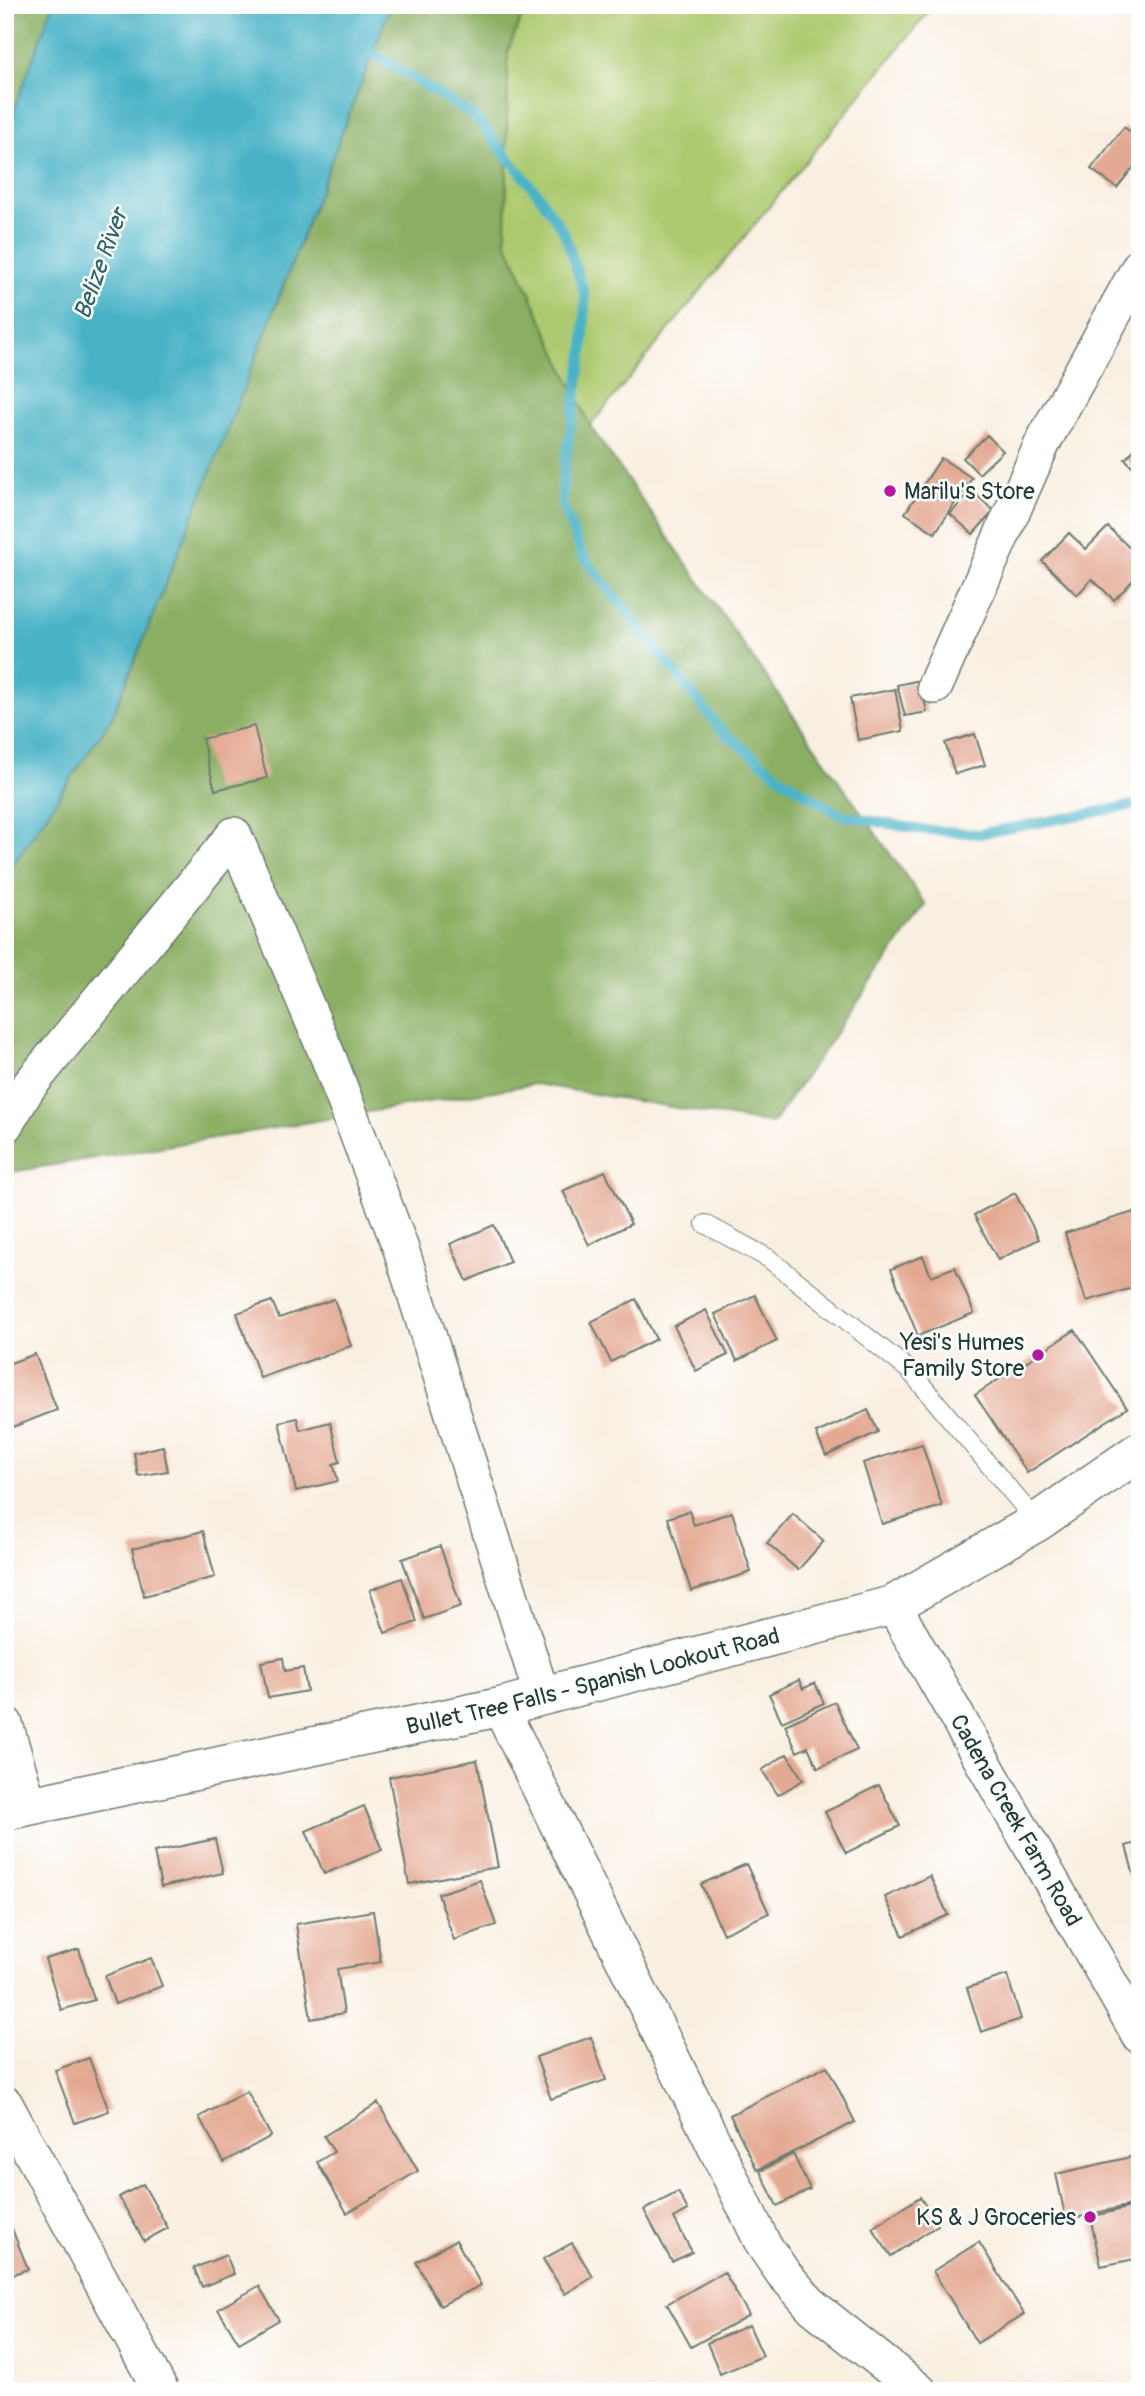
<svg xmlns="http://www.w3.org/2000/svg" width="1145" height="2396" font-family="Pangolin,sans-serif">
	<rect width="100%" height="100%" fill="#fff"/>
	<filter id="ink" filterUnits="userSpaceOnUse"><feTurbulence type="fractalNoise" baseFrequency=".0143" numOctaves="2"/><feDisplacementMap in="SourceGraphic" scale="14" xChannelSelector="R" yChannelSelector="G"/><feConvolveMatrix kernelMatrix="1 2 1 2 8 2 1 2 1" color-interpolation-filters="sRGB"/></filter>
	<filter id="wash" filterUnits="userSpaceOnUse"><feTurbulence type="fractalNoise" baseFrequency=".00686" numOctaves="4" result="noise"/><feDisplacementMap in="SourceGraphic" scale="28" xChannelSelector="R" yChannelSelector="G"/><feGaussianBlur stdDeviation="1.57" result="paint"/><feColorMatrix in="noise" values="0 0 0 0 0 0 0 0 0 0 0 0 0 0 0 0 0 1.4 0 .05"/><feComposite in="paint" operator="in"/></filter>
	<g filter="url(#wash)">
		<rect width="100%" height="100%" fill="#f9efe1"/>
		<path fill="#aeca70" stroke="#668452" stroke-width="2" d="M 526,5 L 934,5 L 590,426 L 506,241 L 508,51 Z"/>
		<path fill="#8aae62" stroke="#54764b" stroke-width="2" d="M 5,5 L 53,5 L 5,134 Z
			M 391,5 L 526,5 L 508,51 L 506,241 L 590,426 L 926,905 L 772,1124 L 535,1084 L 5,1173 L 5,877 L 112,717 L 234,414 Z"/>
		<path fill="#48b2c6" stroke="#34787d" stroke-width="2" d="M 53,5 L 391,5 L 234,414 L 112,717 L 5,877 L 5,134 Z"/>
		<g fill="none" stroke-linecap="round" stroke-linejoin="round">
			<path stroke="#48b2c6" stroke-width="10" d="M 361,46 L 475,117 L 538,194 L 564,232 L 585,295 L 584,347 L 564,470 L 562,503 L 582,555 L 722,731 L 783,779 L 841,815 L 917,829 L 979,834 L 1140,804"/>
		</g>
		<g id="blocks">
			<path fill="#e4a992" d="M 1124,127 L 1140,139 L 1140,159 L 1117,188 L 1091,169 Z
				M 987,435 L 1003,451 L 979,474 L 963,458 Z
				M 1140,444 L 1140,474 L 1125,459 Z
				M 941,458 L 972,478 L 935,533 L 905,513 Z
				M 972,491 L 994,511 L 973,534 L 950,514 Z
				M 1108,527 L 1140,558 L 1140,573 L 1114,600 L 1092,579 L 1077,595 L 1042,561 L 1069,533 L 1086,549 Z
				M 920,680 L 927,712 L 905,716 L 897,685 Z
				M 895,689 L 903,731 L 858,740 L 850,698 Z
				M 254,726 L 267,778 L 215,790 L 202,739 Z
				M 975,734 L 985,765 L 955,774 L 945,743 Z
				M 605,1171 L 631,1224 L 589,1245 L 563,1191 Z
				M 1015,1193 L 1039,1239 L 998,1260 L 974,1215 Z
				M 1134,1212 L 1140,1231 L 1140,1286 L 1086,1301 L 1065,1233 Z
				M 494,1225 L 510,1262 L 467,1281 L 450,1244 Z
				M 923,1256 L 931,1276 L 955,1267 L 974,1313 L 918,1336 L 891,1269 Z
				M 755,1295 L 777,1341 L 737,1361 L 715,1314 Z
				M 334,1299 L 351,1346 L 260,1378 L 237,1313 L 272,1301 L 279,1318 Z
				M 636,1299 L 656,1339 L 611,1362 L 591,1322 Z
				M 706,1310 L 728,1355 L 696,1371 L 674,1326 Z
				M 1075,1330 L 1127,1408 L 1027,1473 L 975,1395 Z
				M 35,1354 L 57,1410 L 5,1430 L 5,1365 Z
				M 868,1410 L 878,1432 L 826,1456 L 816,1433 Z
				M 297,1418 L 300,1430 L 330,1422 L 340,1462 L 333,1464 L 338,1481 L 296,1491 L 279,1422 Z
				M 922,1444 L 942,1506 L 882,1524 L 863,1463 Z
				M 163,1446 L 168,1471 L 138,1476 L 134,1453 Z
				M 689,1511 L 694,1525 L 732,1512 L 751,1572 L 691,1591 L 668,1518 Z
				M 793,1514 L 824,1541 L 798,1570 L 767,1543 Z
				M 203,1531 L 215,1577 L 144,1596 L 132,1549 Z
				M 440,1546 L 461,1606 L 424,1619 L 402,1559 Z
				M 402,1578 L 417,1622 L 385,1633 L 370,1590 Z
				M 283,1658 L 285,1671 L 303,1668 L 307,1691 L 268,1698 L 261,1662 Z
				M 799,1680 L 803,1689 L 815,1683 L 824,1703 L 782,1722 L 769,1694 Z
				M 835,1702 L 857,1750 L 818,1768 L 808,1747 L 797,1752 L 785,1725 Z
				M 787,1754 L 803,1780 L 778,1795 L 762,1770 Z
				M 477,1760 L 498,1867 L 409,1884 L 389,1777 Z
				M 879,1785 L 900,1826 L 846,1853 L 825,1812 Z
				M 364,1806 L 382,1850 L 324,1874 L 306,1831 Z
				M 215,1839 L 223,1873 L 161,1887 L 154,1852 Z
				M 1140,1842 L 1140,1882 L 1136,1883 L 1126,1846 Z
				M 746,1864 L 769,1913 L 723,1934 L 701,1884 Z
				M 930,1876 L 948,1915 L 903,1936 L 885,1897 Z
				M 480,1880 L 496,1925 L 454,1940 L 438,1894 Z
				M 373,1911 L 381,1962 L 337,1969 L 344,2013 L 311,2019 L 296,1924 Z
				M 79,1949 L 94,2000 L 61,2010 L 45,1959 Z
				M 151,1958 L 162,1986 L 115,2004 L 105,1976 Z
				M 1007,1975 L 1021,2019 L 981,2032 L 967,1988 Z
				M 591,2037 L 606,2080 L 551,2099 L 536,2057 Z
				M 89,2058 L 109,2111 L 75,2123 L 55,2070 Z
				M 827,2066 L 855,2122 L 757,2170 L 730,2115 Z
				M 247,2091 L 271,2136 L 224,2162 L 199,2117 Z
				M 378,2103 L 418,2171 L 347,2213 L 317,2162 L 334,2152 L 324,2136 Z
				M 793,2154 L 810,2189 L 777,2206 L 760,2171 Z
				M 1140,2155 L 1140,2203 L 1066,2220 L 1056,2174 Z
				M 143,2184 L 168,2228 L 144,2241 L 119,2197 Z
				M 678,2192 L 688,2210 L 674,2218 L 692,2252 L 672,2262 L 644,2210 Z
				M 920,2197 L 938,2225 L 891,2256 L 872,2228 Z
				M 1135,2206 L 1140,2225 L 1140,2258 L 1101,2266 L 1090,2217 Z
				M 10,2224 L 28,2269 L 5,2277 L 5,2226 Z
				M 456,2240 L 481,2285 L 440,2306 L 416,2262 Z
				M 979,2242 L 1024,2314 L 977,2343 L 933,2271 Z
				M 572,2243 L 593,2277 L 565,2294 L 543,2259 Z
				M 226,2255 L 234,2274 L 202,2287 L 194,2268 Z
				M 724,2272 L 749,2315 L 691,2347 L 667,2304 Z
				M 259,2286 L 279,2320 L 239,2343 L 218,2309 Z
				M 749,2325 L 763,2356 L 720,2374 L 707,2343 Z"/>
		</g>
	</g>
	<g filter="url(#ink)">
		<use href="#blocks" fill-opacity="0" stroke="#6b7b71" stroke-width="2"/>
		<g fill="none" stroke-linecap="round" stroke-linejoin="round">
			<g stroke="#6b7b71" stroke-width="20">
				<path id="lane" d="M 705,1224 L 768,1258 L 910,1371 L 1037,1522"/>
			</g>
			<g stroke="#6b7b71" stroke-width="38">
				<g id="street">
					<path d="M 935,686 L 1043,442 L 1140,266"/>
					<path d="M 5,1125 L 28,1087 L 234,835 L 329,1059 L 401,1249 L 542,1696"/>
					<path id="s1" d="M 893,1605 L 1140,2036"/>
					<path d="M 500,1707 L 763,2244 L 783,2273 L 813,2307 L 919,2391"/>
					<path d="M 5,1724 L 29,1806"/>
					<path d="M 5,2104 L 161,2391"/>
				</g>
			</g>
			<g stroke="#6b7b71" stroke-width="41">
				<g id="secondary">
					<path id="s2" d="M 5,1811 L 500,1707 L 893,1605 L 1037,1522 L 1140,1451"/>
				</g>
			</g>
			<use href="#lane" stroke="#fff" stroke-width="18"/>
			<use href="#street" stroke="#fff" stroke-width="35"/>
			<use href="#secondary" stroke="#fff" stroke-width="38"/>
		</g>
	</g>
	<g fill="#b5179e" stroke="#fff" stroke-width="2.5">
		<circle cx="890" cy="491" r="7"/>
		<circle cx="1038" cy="1355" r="7"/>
		<circle cx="1090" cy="2217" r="7"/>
	</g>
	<g text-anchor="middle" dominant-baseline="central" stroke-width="5" stroke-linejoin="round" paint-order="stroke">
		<g font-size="23" fill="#1f3d34" stroke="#fff" text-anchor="end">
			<text x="904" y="491" text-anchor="start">Marilu's Store</text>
			<text x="1024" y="1342">Yesi's Humes<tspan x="1024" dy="26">Family Store</tspan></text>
			<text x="1076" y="2217">KS &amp; J Groceries</text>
		</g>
		<g font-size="23" fill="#1f3d34" stroke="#fff">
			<text stroke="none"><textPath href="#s2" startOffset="602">Bullet Tree Falls - Spanish Lookout Road</textPath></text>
			<text stroke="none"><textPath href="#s1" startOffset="248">Cadena Creek Farm Road</textPath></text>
		</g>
		<g font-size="24" font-style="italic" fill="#2d6667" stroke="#fff">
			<text transform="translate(101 264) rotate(-70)">Belize River</text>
		</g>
	</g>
	<rect width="1145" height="2396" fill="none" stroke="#fff" stroke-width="28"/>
</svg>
